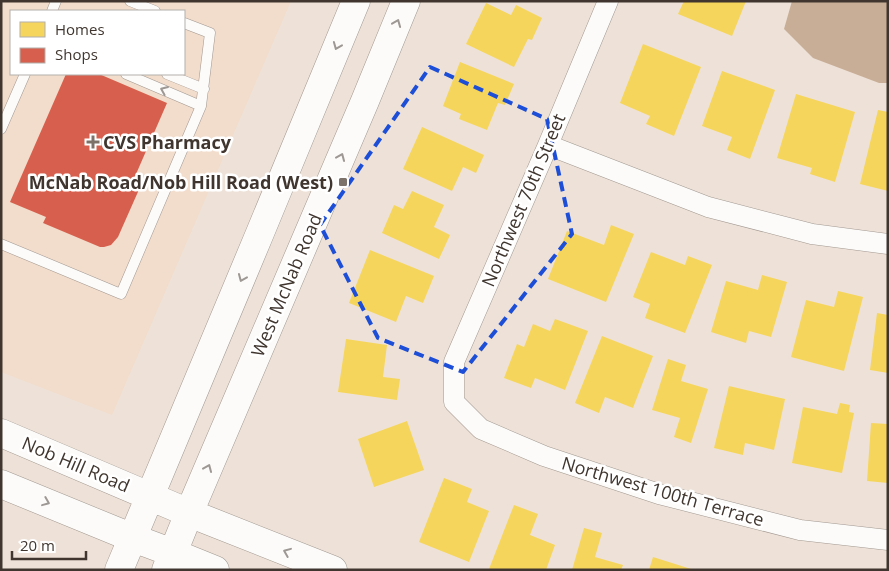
<svg xmlns="http://www.w3.org/2000/svg" width="889" height="571" font-family="'Open Sans',sans-serif">
	<rect width="100%" height="100%" fill="#eee2d8"/>
	<path fill="#f2dccb" fill-rule="evenodd" d="M 1,1 L 291,1 L 112,415 L 1,372 ZM 11,11 L 184,11 L 184,74 L 11,74 Z"/>
	<path fill="#c9ae97" d="M 792,1 L 888,1 L 888,83 L 879,83 L 813,58 L 784,29 Z"/>
	<path fill="#f6d55c" d="M 684,1 L 746,1 L 732,36 L 678,14 Z
		M 486,3 L 511,15 L 516,5 L 542,18 L 532,40 L 528,39 L 514,67 L 466,44 Z
		M 643,44 L 701,67 L 674,136 L 646,124 L 650,116 L 620,103 Z
		M 460,62 L 514,84 L 505,105 L 498,103 L 487,130 L 459,119 L 461,114 L 443,106 Z
		M 722,71 L 775,90 L 750,159 L 727,150 L 732,137 L 702,126 Z
		M 796,94 L 855,112 L 835,182 L 810,174 L 812,168 L 777,158 Z
		M 878,110 L 888,112 L 888,191 L 860,184 Z
		M 422,127 L 484,155 L 476,173 L 463,167 L 452,191 L 403,169 Z
		M 412,191 L 444,205 L 434,227 L 450,235 L 439,259 L 382,233 L 394,205 L 403,209 Z
		M 611,225 L 634,234 L 606,302 L 548,279 L 567,231 L 604,245 Z
		M 370,250 L 434,276 L 423,303 L 406,296 L 396,322 L 349,303 Z
		M 651,252 L 685,265 L 688,256 L 712,265 L 685,333 L 645,318 L 650,304 L 633,297 Z
		M 762,275 L 787,282 L 771,337 L 749,331 L 746,343 L 711,332 L 726,281 L 758,290 Z
		M 838,291 L 863,297 L 844,371 L 791,357 L 806,300 L 834,307 Z
		M 877,313 L 888,315 L 888,373 L 870,370 Z
		M 555,319 L 588,331 L 565,390 L 535,378 L 531,388 L 504,378 L 517,344 L 524,347 L 533,324 L 550,331 Z
		M 602,336 L 653,356 L 633,408 L 605,397 L 599,413 L 575,403 Z
		M 346,339 L 387,345 L 383,377 L 400,379 L 397,400 L 338,392 Z
		M 668,359 L 686,365 L 681,381 L 708,389 L 691,443 L 674,437 L 680,418 L 652,410 Z
		M 729,386 L 785,399 L 774,450 L 745,443 L 743,455 L 714,448 Z
		M 840,403 L 850,405 L 849,412 L 854,413 L 842,473 L 792,463 L 803,407 L 837,414 Z
		M 407,421 L 424,470 L 374,487 L 358,439 Z
		M 871,423 L 888,424 L 888,483 L 867,481 Z
		M 444,478 L 472,489 L 467,502 L 489,511 L 469,562 L 419,542 Z
		M 514,505 L 538,514 L 530,535 L 555,545 L 546,570 L 489,569 Z
		M 584,528 L 602,533 L 595,557 L 623,565 L 621,570 L 572,570 Z
		M 653,557 L 691,569 L 691,570 L 649,570 Z"/>
	<path fill="#d6604d" d="M 66,74 L 99,74 L 167,103 L 133,181 L 141,185 L 118,237 L 111,245 L 104,247 L 100,247 L 43,223 L 46,217 L 10,202 Z"/>
	<g fill="none" stroke-linecap="round" stroke-linejoin="round">
		<g stroke="#a29891" stroke-width="11">
			<path id="service" d="M 130,1 L 155,11
				M 52,11 L 56,1
				M 126,74 L 201,106
				M 167,74 L 204,89
				M 1,129 L 25,74
				M 1,244 L 121,294 L 201,106 L 210,33 L 184,23"/>
		</g>
		<g stroke="#a29891" stroke-width="21">
			<path id="minor" d="M 608,1 L 548,145 L 454,362 L 454,402 L 481,429 L 544,456 L 659,494 L 800,530 L 888,540
				M 548,145 L 708,207 L 812,234 L 888,244"/>
		</g>
		<g stroke="#a29891" stroke-width="29">
			<path id="secondary" d="M 1,433 L 189,513 L 333,570
				M 1,484 L 133,538 L 173,553 L 215,570
				M 119,570 L 260,233 L 356,1
				M 166,570 L 189,513 L 365,101 L 406,1"/>
		</g>
		<use href="#service" stroke="#fcfbf9" stroke-width="10"/>
		<use href="#minor" stroke="#fcfbf9" stroke-width="20"/>
		<use href="#secondary" stroke="#fcfbf9" stroke-width="28"/>
	</g>
	<defs><path id="oneway-chevron" d="M-2-3.5L2.5 0L-2 3.5" fill="none" stroke-width="1.6" stroke-linecap="round" stroke-linejoin="round" transform="scale(1.25)"/></defs>
	<g stroke="#9e9894">
		<use href="#oneway-chevron" transform="translate(397 23) rotate(-68)"/>
		<use href="#oneway-chevron" transform="translate(337 46) rotate(112)"/>
		<use href="#oneway-chevron" transform="translate(164 90) rotate(-157)"/>
		<use href="#oneway-chevron" transform="translate(341 157) rotate(-67)"/>
		<use href="#oneway-chevron" transform="translate(242 278) rotate(113)"/>
		<use href="#oneway-chevron" transform="translate(208 468) rotate(-67)"/>
		<use href="#oneway-chevron" transform="translate(46 502) rotate(22)"/>
		<use href="#oneway-chevron" transform="translate(287 552) rotate(-158)"/>
	</g>
	<path fill="none" stroke="#1d4ed8" stroke-width="4" stroke-dasharray="10 6" stroke-linejoin="round" d="M 430,67 L 547,119 L 572,234 L 463,372 L 378,338 L 320,225 Z"/>
	<g fill="#7d726a" stroke="#fff" stroke-width="2">
		<path d="M90.5 134.5h5v5h5v5h-5v5h-5v-5h-5v-5h5z"/>
		<rect x="338" y="177" width="10" height="10" rx="2.5"/>
	</g>
	<g text-anchor="middle" dominant-baseline="central" stroke-width="5" stroke-linejoin="round" paint-order="stroke">
		<g font-size="18" font-weight="bold" fill="#40362f" stroke="#fff" text-anchor="start">
			<text x="103" y="142">CVS Pharmacy</text>
			<text x="333" y="182" text-anchor="end">McNab Road/Nob Hill Road (West)</text>
		</g>
		<g font-size="18" fill="#40362f" stroke="#fff">
			<text transform="translate(523 200) rotate(-67)">Northwest 70th Street</text>
			<text transform="translate(286 285) rotate(-67)">West McNab Road</text>
			<text transform="translate(76 464) rotate(23)">Nob Hill Road</text>
			<text transform="translate(663 491) rotate(16)">Northwest 100th Terrace</text>
		</g>
	</g>
	<rect width="889" height="571" fill="none" stroke="#40362f" stroke-width="5"/>
	<rect x="10" y="10" width="175" height="65" fill="#ffffff" stroke="#b3afac"/>
	<rect x="20" y="22" width="25" height="15" fill="#f6d55c" stroke="#b3afac"/>
	<text x="55" y="35" font-size="15" fill="#40362f">Homes</text>
	<rect x="20" y="48" width="25" height="15" fill="#d6604d" stroke="#b3afac"/>
	<text x="55" y="60" font-size="15" fill="#40362f">Shops</text>
	<path d="M12 551v8h74v-8" fill="none" stroke="#40362f" stroke-width="2.5"/>
	<text x="20" y="551" font-size="15" fill="#40362f" stroke="#ffffff" stroke-width="4" paint-order="stroke">20 m</text>
</svg>
